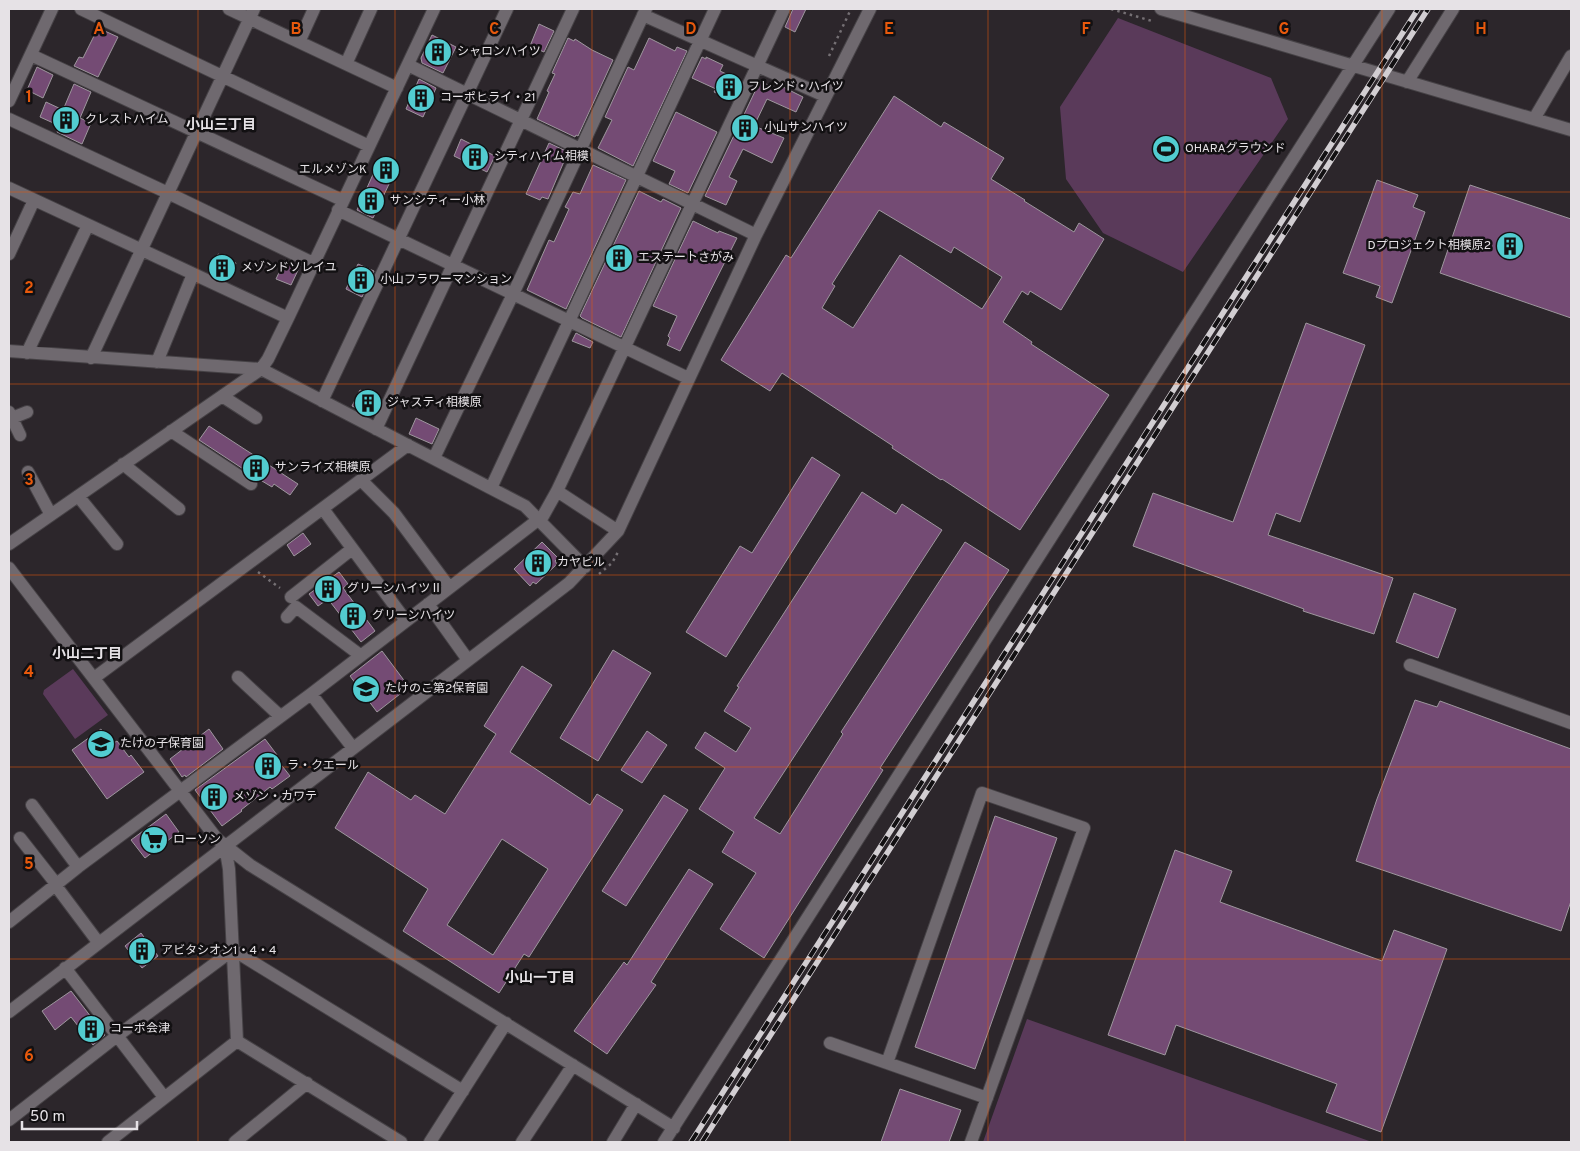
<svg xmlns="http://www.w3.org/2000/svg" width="1580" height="1151" font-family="Overpass,'Noto Sans JP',sans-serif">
	<rect width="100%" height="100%" fill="#2c262b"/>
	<path fill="#5a3a5a" d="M 1118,18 L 1271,78 L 1288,119 L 1183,272 L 1103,233 L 1066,179 L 1060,107 Z
		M 73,669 L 108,715 L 75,739 L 43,694 L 44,690 Z
		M 1027,1019 L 1372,1142 L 983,1142 Z"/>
	<path fill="#744b74" stroke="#9e979e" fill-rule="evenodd" d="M 793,9 L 806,9 L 795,32 L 785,27 Z
		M 539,24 L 554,31 L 544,52 L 530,46 Z
		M 98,28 L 118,37 L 98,77 L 74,66 L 79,57 L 83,58 Z
		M 432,35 L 456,47 L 443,73 L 422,63 L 421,58 Z
		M 568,38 L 574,41 L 575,39 L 592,50 L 613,60 L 578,136 L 576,135 L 575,137 L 537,119 L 549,92 L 547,91 L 555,74 L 552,73 Z
		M 649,38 L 675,51 L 677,47 L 687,51 L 633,166 L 598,148 L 612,120 L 605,117 L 628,67 L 634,70 Z
		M 702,57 L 706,59 L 706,57 L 723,65 L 720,71 L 741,81 L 732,100 L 714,92 L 716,89 L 692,78 Z
		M 37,67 L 53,75 L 43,98 L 27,90 Z
		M 419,79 L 436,88 L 423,117 L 406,109 Z
		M 760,81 L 779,90 L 781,86 L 803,97 L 796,112 L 767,99 L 754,126 L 784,138 L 772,163 L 743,149 L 729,177 L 737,181 L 726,205 L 705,196 Z
		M 74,84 L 91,92 L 80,118 L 91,123 L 82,144 L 57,132 L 60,126 L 40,117 L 46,102 L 63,110 Z
		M 894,96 L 941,127 L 944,122 L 1004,158 L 991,179 L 1025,200 L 1024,201 L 1074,232 L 1079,223 L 1104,239 L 1061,310 L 1030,291 L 1028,295 L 1022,291 L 1003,322 L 1032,342 L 1031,344 L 1109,395 L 1020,530 L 942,479 L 941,480 L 892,448 L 893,446 L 782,373 L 770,391 L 721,360 L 786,255 L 791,258 ZM 879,210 L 951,253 L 954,247 L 1002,277 L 982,309 L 900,255 L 853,328 L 822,308 L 835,286 L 832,284 Z
		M 676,112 L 717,132 L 688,193 L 669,184 L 675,171 L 653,161 Z
		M 461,139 L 495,156 L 487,172 L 454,156 Z
		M 549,143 L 568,152 L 548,199 L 542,197 L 540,200 L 526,194 Z
		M 380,159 L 397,167 L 373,218 L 357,210 Z
		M 593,165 L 626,180 L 566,309 L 527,290 L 549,240 L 554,242 L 569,209 L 565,207 L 573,192 L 580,194 Z
		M 1377,180 L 1418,195 L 1413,207 L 1425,212 L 1392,303 L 1376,297 L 1380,286 L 1343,273 Z
		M 1470,185 L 1571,219 L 1571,318 L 1440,273 Z
		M 639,191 L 661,202 L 663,199 L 681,208 L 621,337 L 582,318 L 580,316 Z
		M 693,221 L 718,233 L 719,231 L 737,238 L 680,351 L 667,345 L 670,338 L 668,336 L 677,316 L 653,306 Z
		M 218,254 L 236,263 L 227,281 L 210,273 Z
		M 285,260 L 300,266 L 291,285 L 276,279 Z
		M 358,264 L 374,271 L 362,297 L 346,289 Z
		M 1306,323 L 1365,345 L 1300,522 L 1276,513 L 1268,535 L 1393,578 L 1374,634 L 1303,611 L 1304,609 L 1133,546 L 1153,493 L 1233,522 Z
		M 576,333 L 593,342 L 590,348 L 572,341 Z
		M 360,390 L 381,400 L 373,416 L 352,406 Z
		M 416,418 L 439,429 L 432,444 L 409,434 Z
		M 209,426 L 298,484 L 290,495 L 274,484 L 272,487 L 257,478 L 199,440 Z
		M 812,457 L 840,475 L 726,657 L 686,632 L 740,546 L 752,553 Z
		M 862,492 L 896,514 L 902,504 L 942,530 L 754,818 L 780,834 L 843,734 L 841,732 L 965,542 L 1009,570 L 880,768 L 883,770 L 764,958 L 720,929 L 756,873 L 722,852 L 734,832 L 699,809 L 725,768 L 695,748 L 705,732 L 736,752 L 751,728 L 724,711 L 739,687 L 737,686 Z
		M 303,533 L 311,544 L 294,556 L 287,545 Z
		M 542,542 L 558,558 L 555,561 L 557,564 L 536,584 L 533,582 L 530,586 L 514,569 Z
		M 339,572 L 348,584 L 343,588 L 375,631 L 361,642 L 328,599 L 318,606 L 309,594 Z
		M 1414,593 L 1456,609 L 1438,658 L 1396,642 Z
		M 613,650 L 651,673 L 598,761 L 560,738 Z
		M 382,651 L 409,687 L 377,712 L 350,676 Z
		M 522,666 L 552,685 L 510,752 L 590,805 L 597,794 L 623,810 L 529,957 L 524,954 L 499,993 L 403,931 L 428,889 L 335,828 L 368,772 L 411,800 L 415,795 L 445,814 L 496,734 L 484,726 ZM 502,839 L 548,869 L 493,955 L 447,925 Z
		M 1415,700 L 1437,707 L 1440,701 L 1571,749 L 1571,901 L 1561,931 L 1356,861 L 1377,799 Z
		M 101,729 L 112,744 L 117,741 L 129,757 L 131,755 L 144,772 L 107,799 L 72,750 Z
		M 209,729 L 223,749 L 186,777 L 185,775 L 182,777 L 170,759 Z
		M 647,731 L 667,745 L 642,783 L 621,770 Z
		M 265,739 L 277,755 L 275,757 L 290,776 L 272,789 L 270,787 L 241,810 L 242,811 L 222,826 L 195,790 Z
		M 664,795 L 688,810 L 626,906 L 602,891 Z
		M 166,814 L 179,832 L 145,858 L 131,840 Z
		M 995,816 L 1057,838 L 975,1069 L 915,1047 Z
		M 1175,850 L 1232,871 L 1220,902 L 1382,961 L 1394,930 L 1447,949 L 1381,1132 L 1326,1112 L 1337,1084 L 1176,1025 L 1165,1055 L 1108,1035 Z
		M 689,869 L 713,884 L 651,982 L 656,985 L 607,1054 L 574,1031 L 624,962 L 627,965 Z
		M 141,933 L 158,956 L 142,968 L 125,946 Z
		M 71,991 L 105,1035 L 93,1045 L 71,1017 L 55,1030 L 42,1011 Z
		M 900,1089 L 961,1110 L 949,1142 L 881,1142 Z"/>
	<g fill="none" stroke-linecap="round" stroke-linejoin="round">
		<g stroke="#464246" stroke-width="14">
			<path id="minor" d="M 81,9 L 369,146
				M 229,9 L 397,88
				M 1161,9 L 1571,130
				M 643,15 L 825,96
				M 299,42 L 314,9
				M 31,55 L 342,200
				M 346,64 L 371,9
				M 408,65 L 756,235
				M 1407,82 L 1453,9
				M 9,101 L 52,9
				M 9,119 L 168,193 L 313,263
				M 1534,119 L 1571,56
				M 9,188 L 288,318
				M 338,210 L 688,378
				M 9,254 L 34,200
				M 9,351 L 261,369 L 525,506 L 585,567
				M 27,353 L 88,225
				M 91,358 L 254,9
				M 157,362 L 193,274
				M 222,396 L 256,418
				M 322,401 L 507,9
				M 9,412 L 20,435
				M 12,418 L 27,412
				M 376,429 L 573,9
				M 171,431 L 251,484
				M 434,458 L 513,294 L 646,9
				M 123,464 L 179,509
				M 28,472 L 51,515
				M 361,480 L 394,513 L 449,587
				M 491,488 L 715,9
				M 557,491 L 618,531
				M 78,496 L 117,544
				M 323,509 L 406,621
				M 9,544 L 261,369 L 268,359 L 288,318 L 434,9
				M 9,568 L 217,839 L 250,865 L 674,1128
				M 291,597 L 352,549
				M 428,604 L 468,660
				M 287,617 L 296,607 L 360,655
				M 1410,665 L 1571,723
				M 238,677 L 280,716
				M 94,678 L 408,445
				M 311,694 L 353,748
				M 32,805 L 78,867
				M 20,838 L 57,885
				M 56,886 L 98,942
				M 9,922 L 78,867 L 311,694 L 543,516 L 557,491 L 784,9
				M 65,968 L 164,1097
				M 9,1012 L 569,583 L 618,531 L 756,235 L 870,9
				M 237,1041 L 401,1142
				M 830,1043 L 987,1098
				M 887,1063 L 982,793 L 1084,828 L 971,1142
				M 9,1120 L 117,1036 L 233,950 L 463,1091
				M 108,1142 L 237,1041 L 229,869 L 225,846
				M 235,1142 L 307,1083
				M 430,1142 L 506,1023
				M 522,1142 L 573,1065
				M 613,1142 L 636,1104
				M 664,1142 L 1389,9"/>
		</g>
		<path stroke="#757074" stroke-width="2.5" stroke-dasharray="2.5 4" stroke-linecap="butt" d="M 1111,9 L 1152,21
			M 829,56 L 851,9
			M 258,572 L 280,588
			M 599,574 L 612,563 L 618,552"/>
		<use href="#minor" stroke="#6f696f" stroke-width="12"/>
		<g stroke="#d2ced2" stroke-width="5.5">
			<path id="rail" d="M 691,1142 L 1418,9
				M 702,1142 L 1428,9"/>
		</g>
		<use href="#rail" stroke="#121012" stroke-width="4" stroke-dasharray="11" stroke-linecap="butt"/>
	</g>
	<path fill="none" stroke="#e8590c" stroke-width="1" stroke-opacity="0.55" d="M 198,9 L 198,1142M 395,9 L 395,1142M 592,9 L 592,1142M 790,9 L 790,1142M 988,9 L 988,1142M 1185,9 L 1185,1142M 1382,9 L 1382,1142M 9,192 L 1571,192M 9,384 L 1571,384M 9,575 L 1571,575M 9,767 L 1571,767M 9,959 L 1571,959"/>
	<defs>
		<g id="building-disc" transform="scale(1.4375)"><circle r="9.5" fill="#52ccd0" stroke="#121012"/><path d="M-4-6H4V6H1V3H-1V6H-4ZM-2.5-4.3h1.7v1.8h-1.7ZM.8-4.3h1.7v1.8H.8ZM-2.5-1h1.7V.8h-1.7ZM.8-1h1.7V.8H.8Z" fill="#111"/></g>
		<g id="stadium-disc" transform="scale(1.4375)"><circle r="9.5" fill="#52ccd0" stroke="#121012"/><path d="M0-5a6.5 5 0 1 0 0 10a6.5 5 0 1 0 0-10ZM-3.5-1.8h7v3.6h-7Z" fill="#111"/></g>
		<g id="school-disc" transform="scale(1.4375)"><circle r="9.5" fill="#52ccd0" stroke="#121012"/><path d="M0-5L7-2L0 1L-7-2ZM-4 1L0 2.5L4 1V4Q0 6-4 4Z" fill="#111"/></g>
		<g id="supermarket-disc" transform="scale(1.4375)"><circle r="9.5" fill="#52ccd0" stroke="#121012"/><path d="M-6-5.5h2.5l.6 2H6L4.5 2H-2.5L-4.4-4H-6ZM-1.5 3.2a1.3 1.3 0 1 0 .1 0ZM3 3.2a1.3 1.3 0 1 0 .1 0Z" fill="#111"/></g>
	</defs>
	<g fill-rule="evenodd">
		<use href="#building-disc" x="438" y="52"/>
		<use href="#building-disc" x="729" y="87"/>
		<use href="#building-disc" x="421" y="98"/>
		<use href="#building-disc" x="66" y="120"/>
		<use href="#building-disc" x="745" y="128"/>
		<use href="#stadium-disc" x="1166" y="149"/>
		<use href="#building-disc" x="475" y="157"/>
		<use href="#building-disc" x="386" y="170"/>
		<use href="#building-disc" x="371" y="201"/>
		<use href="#building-disc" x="1510" y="246"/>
		<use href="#building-disc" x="619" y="258"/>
		<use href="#building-disc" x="222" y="268"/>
		<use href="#building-disc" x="361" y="280"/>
		<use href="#building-disc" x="368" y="403"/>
		<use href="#building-disc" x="256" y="468"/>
		<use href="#building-disc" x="538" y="563"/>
		<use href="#building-disc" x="328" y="589"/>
		<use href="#building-disc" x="353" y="616"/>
		<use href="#school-disc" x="366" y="689"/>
		<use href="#school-disc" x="101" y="744"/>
		<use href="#building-disc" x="268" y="766"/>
		<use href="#building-disc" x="214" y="797"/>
		<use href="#supermarket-disc" x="154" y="840"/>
		<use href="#building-disc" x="142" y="951"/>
		<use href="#building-disc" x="91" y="1029"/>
	</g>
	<g text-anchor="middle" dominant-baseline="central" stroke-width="5" stroke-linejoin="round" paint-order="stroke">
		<g font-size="12" fill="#e6e2e6" stroke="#121012" text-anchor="start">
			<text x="457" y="52">シャロンハイツ</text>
			<text x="748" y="87">フレンド・ハイツ</text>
			<text x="440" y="98">コーポヒライ・21</text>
			<text x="85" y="120">クレストハイム</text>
			<text x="764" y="128">小山サンハイツ</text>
			<text x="1185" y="149">OHARAグラウンド</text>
			<text x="494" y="157">シティハイム相模</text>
			<text x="367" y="170" text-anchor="end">エルメゾンK</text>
			<text x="390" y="201">サンシティー小林</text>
			<text x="1491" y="246" text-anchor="end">Dプロジェクト相模原2</text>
			<text x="638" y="258">エステートさがみ</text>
			<text x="241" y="268">メゾンドソレイユ</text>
			<text x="380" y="280">小山フラワーマンション</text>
			<text x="387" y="403">ジャスティ相模原</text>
			<text x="275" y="468">サンライズ相模原</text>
			<text x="557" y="563">カヤビル</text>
			<text x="347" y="589">グリーンハイツⅡ</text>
			<text x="372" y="616">グリーンハイツ</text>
			<text x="385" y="689">たけのこ第2保育園</text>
			<text x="120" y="744">たけの子保育園</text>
			<text x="287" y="766">ラ・クエール</text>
			<text x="233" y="797">メゾン・カワテ</text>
			<text x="173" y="840">ローソン</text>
			<text x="161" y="951">アビタシオン1・4・4</text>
			<text x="110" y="1029">コーポ会津</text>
		</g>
		<g font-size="14" font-weight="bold" fill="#e6e2e6" stroke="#121012">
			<text x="221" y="125">小山三丁目</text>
			<text x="87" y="654">小山二丁目</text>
			<text x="540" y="978">小山一丁目</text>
		</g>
	</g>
	<g font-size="16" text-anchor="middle" font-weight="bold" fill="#e8590c" stroke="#121012" stroke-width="5" stroke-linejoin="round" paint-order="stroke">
		<text x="99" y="34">A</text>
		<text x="296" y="34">B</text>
		<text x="494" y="34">C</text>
		<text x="691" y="34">D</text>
		<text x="889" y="34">E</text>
		<text x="1086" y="34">F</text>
		<text x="1284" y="34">G</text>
		<text x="1481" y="34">H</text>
		<text x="29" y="102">1</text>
		<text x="29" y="293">2</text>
		<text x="29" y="485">3</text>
		<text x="29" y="677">4</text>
		<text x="29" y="869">5</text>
		<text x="29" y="1061">6</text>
	</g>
	<rect width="1580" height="1151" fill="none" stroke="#e6e2e6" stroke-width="20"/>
	<path d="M22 1121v8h115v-8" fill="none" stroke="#e6e2e6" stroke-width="2.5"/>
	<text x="30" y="1121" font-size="15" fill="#e6e2e6" stroke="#121012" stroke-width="4" paint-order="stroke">50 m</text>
</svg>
